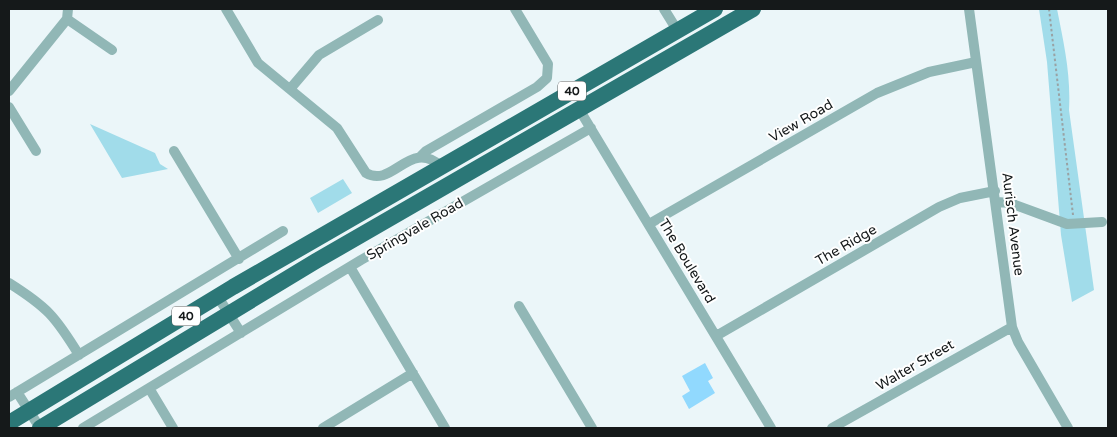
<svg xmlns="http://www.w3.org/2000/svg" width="1117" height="437" font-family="'Varela Round',sans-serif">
	<rect width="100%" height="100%" fill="#ebf6f9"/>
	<path fill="#a1dcea" d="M 1039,9 L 1057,9 C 1064,44 1071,75 1069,110 L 1094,290 L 1072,302 L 1061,235 L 1047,62 Z
		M 90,124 L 155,153 L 160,164 L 168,169 L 122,178 Z
		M 343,179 L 352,193 L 318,213 L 310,198 Z"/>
	<path fill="#91d9fe" d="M 705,363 L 713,378 L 708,381 L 715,393 L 689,409 L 682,396 L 690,391 L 682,376 Z"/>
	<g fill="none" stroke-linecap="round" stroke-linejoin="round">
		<path stroke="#99a2a4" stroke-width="2" stroke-dasharray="2.5 2.5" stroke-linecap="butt" d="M 1049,9 L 1073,215"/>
		<path stroke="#91b7b6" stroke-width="10" d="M 226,9 L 258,63 L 337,128 L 366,173 C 393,189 410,137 442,167
			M 664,9 L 677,30
			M 969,9 L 1012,327 L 1018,342 L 1068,428
			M 67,19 L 112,50
			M 290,89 L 319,55 L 378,20
			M 9,91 L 67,19 L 68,9
			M 9,107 L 36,151
			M 579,109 L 771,428
			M 174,151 L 239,259
			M 420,157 L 426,151 L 537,87 L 547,78 L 548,64 L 515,9
			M 997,202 L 1010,203 L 1067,224 L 1102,222
			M 649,224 L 877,93 L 929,72 L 976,62
			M 350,267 L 445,428
			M 9,283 C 47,307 55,316 79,355
			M 218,297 L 241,333
			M 519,306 L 592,428
			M 716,336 L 939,207 L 960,198 L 995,191
			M 149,388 L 173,428
			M 17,392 L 40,428
			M 9,397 L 283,231
			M 83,428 L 361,260 L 591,128
			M 323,428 L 413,373
			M 832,428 L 1012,327"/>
		<path stroke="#2b7777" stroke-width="16" d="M 9,423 L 233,287 L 715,9
			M 40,428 L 316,261 L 753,9"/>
	</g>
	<g text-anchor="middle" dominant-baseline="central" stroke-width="4" stroke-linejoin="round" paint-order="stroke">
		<g fill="#fff" stroke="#5b5e5f" stroke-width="1">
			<rect x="558" y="81.5" width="28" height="19" rx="4"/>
			<rect x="172" y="306.5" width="28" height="19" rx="4"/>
		</g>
		<g font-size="12" font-weight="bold" fill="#15191a">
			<text x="572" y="91">40</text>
			<text x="186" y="316">40</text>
		</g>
		<g font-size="14" fill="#15191a" stroke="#fff">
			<text transform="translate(801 121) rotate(-30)">View Road</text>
			<text transform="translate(1013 224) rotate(83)">Aurisch Avenue</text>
			<text transform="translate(415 229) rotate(-30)">Springvale Road</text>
			<text transform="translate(846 245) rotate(-30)">The Ridge</text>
			<text transform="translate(687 261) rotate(59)">The Boulevard</text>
			<text transform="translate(915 365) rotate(-30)">Walter Street</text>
		</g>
	</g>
	<rect width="1117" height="437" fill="none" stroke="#15191a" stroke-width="20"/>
</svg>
